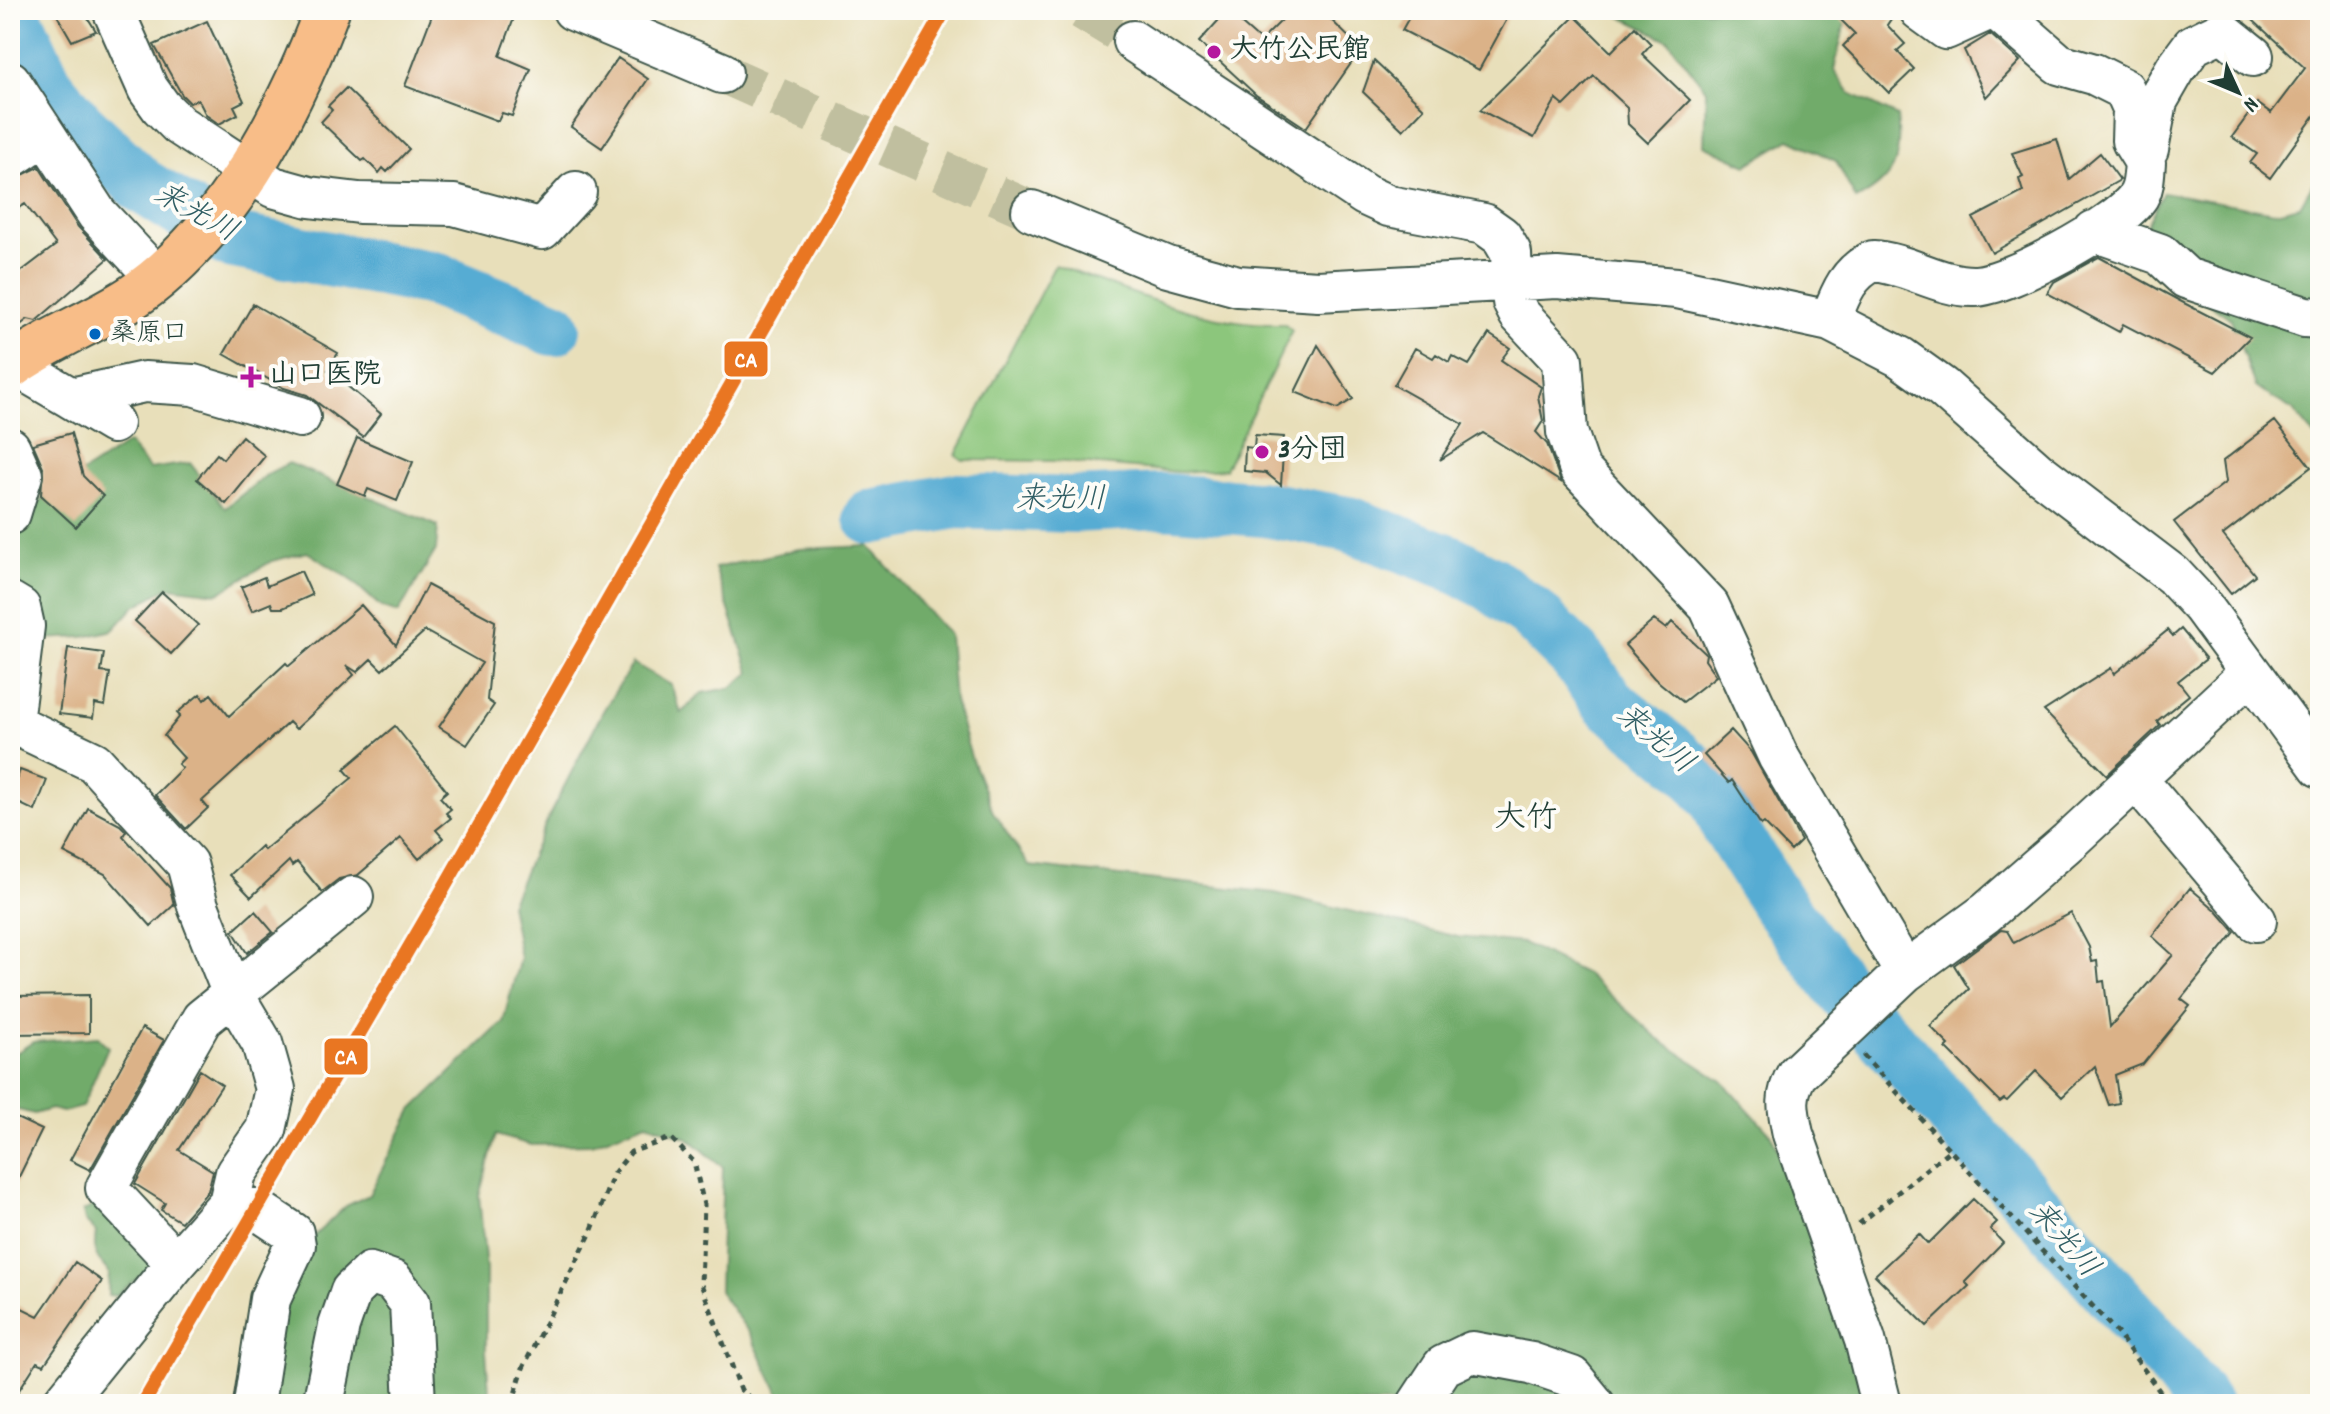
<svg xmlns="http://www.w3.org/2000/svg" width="2330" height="1414" font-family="Dekko,'Klee One',sans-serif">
	<rect width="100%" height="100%" fill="#fdfcf7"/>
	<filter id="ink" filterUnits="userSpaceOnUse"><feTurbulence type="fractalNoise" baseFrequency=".0125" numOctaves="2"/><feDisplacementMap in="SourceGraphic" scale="16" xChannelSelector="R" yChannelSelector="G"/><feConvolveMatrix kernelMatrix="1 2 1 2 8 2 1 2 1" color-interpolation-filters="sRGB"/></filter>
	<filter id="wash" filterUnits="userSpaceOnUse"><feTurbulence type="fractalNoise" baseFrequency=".006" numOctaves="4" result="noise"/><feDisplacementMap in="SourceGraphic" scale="32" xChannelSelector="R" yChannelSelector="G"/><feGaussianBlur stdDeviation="1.8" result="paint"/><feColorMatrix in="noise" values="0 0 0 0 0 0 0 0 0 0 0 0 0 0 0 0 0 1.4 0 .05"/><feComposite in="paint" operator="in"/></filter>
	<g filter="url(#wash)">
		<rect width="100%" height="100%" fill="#e8dfba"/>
		<path fill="#8cc67b" stroke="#568258" stroke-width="2" d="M 1055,265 C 1129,291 1204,326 1284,324 L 1292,331 L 1225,469 L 1180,472 L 1054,461 L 963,460 L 956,455 Z"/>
		<path fill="#71ab6b" stroke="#487450" stroke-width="2" d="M 1608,10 L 1848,10 L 1834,70 L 1850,93 L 1897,116 C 1902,159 1896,179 1856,200 L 1836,161 L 1790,139 L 1747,165 L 1704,145 L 1706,90 L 1668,40 Z
			M 2320,171 L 2320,442 L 2293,410 L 2255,387 L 2231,319 L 2170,275 L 2145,228 L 2163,192 L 2275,212 L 2300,206 Z
			M 128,443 L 149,469 L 190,463 L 225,508 L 269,473 L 289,463 L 438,526 L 436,550 L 398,613 L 381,607 L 349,578 L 307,552 L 272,561 L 218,593 L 169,587 L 134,607 L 113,630 L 84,637 L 41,639 L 10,597 L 10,540 L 41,500 Z
			M 869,546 L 949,635 L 954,701 L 972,760 L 993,812 L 1029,866 L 1275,893 L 1458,937 L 1523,943 L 1586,974 L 1661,1041 L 1722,1081 L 1770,1133 L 1896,1404 L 792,1404 L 778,1392 L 750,1334 L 719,1291 L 723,1167 L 688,1138 L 647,1123 L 591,1144 L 531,1145 L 496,1135 L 479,1196 L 486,1269 L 486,1351 L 490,1404 L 239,1404 L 302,1247 L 346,1206 L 369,1195 L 412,1110 L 503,1022 L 520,958 L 510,904 L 551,812 L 603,711 L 633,663 L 671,685 L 681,713 L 702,693 L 731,688 L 750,673 L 715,568 L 799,549 Z
			M 98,1037 L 108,1047 L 82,1107 L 63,1112 L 51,1109 L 34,1114 L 10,1108 L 10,1057 L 33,1042 Z
			M 104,1199 L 157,1262 L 116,1296 L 108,1295 L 109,1272 C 95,1258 93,1251 96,1232 L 85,1221 L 83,1212 Z"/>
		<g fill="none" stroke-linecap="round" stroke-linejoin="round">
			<path stroke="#56acd3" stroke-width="56" d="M 11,10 L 47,88 L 79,126 L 141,185 L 229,240 L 433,279 L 553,328
				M 871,517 L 956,501 L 1073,505 L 1163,501 L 1264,509 L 1348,524 L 1449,562 L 1490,583 L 1531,613 L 1576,657 L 1608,702 L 1689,767 L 1717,800 L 1729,827 L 1777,903 L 1848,996 L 2171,1361 L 2204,1404"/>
		</g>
		<g id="blocks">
			<path fill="#dbb288" d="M 54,10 L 83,10 L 96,31 L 72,41 Z
				M 434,10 L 517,10 L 500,56 L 531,69 L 512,116 L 502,113 L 498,121 L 405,86 Z
				M 1292,10 L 1321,10 L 1361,49 L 1306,128 L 1256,95 L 1199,42 L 1227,11 L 1261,41 Z
				M 1413,10 L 1512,10 L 1479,70 L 1402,30 Z
				M 1831,10 L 1897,10 L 1887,25 L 1905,44 L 1897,51 L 1914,69 L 1889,93 L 1843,46 L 1855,34 Z
				M 2242,10 L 2310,10 L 2320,21 L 2320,108 L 2270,178 L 2250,163 L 2257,154 L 2232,137 L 2257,103 L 2271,113 L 2305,68 Z
				M 1575,16 L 1611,52 L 1635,27 L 1651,44 L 1642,54 L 1690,100 L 1648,143 L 1628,124 L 1627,107 L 1594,76 L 1564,106 L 1556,99 L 1534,138 L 1480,110 Z
				M 207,21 L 244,101 L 234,106 L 238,114 L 219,124 L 206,115 L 198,99 L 190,103 L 182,95 L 154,45 Z
				M 1990,34 L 2020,61 L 1986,97 L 1964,50 Z
				M 618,58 L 648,79 L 602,148 L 571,127 Z
				M 1374,61 L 1424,108 L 1403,130 L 1363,92 Z
				M 346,88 L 409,149 L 387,172 L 383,168 L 379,173 L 365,159 L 362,161 L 321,122 L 332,110 L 328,106 Z
				M 2057,139 L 2069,179 L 2100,153 L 2120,180 L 1992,253 L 1973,218 L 2023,192 L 2019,179 L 2023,177 L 2012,153 Z
				M 39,167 L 78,227 L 108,259 L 36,321 L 28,319 L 10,333 L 10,280 L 56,245 L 25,204 L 10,213 L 10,181 Z
				M 2099,257 L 2178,300 L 2250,337 L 2215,372 L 2123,324 L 2119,332 L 2047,293 L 2054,282 Z
				M 253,304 L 338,353 L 328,370 L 381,414 L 363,437 L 307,395 L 284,388 L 224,354 Z
				M 1489,334 L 1510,348 L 1501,360 L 1541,387 L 1538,396 L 1543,421 L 1536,432 L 1547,444 L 1561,482 L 1483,433 L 1440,460 L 1463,424 L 1394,385 L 1415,348 L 1433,358 L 1436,354 L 1449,362 L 1452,356 L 1469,365 Z
				M 1318,345 L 1353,399 L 1337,409 L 1295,392 Z
				M 2275,421 L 2311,467 L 2223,535 L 2255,575 L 2231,594 L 2174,522 L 2226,482 L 2223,461 Z
				M 71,433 L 83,476 L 103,496 L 76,527 L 41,495 L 43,467 L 33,444 Z
				M 1255,435 L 1284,437 L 1281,485 L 1266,473 L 1244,471 L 1245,447 L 1254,448 Z
				M 242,436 L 265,456 L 226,504 L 197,479 L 217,454 L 223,459 Z
				M 357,438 L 413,462 L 397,501 L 368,489 L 365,496 L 337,484 Z
				M 301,571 L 312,595 L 283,608 L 273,608 L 271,603 L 252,611 L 241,587 L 264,577 L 267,586 Z
				M 427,585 L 495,621 L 487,700 L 494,705 L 467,745 L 439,727 L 482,663 L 425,631 L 382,670 L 371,659 L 357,672 L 346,665 L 354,675 L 296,729 L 289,722 L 202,801 L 208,808 L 186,829 L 155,795 L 182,768 L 178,764 L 184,758 L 164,736 L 180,716 L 177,713 L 200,694 L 204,700 L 211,694 L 229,716 L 286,663 L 289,666 L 361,605 L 396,645 Z
				M 162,592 L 198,625 L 171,654 L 135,621 Z
				M 1654,620 L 1666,629 L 1672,622 L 1706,654 L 1705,660 L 1716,676 L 1683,702 L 1654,678 L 1625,645 Z
				M 2181,629 L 2206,659 L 2178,681 L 2189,695 L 2157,721 L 2160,725 L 2107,775 L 2044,711 L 2111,668 L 2114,674 L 2168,630 L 2173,636 Z
				M 68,648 L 104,653 L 101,672 L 110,673 L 105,706 L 95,704 L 93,718 L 59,714 Z
				M 395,726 L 447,791 L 440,797 L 451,809 L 446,813 L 451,818 L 436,830 L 443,838 L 419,859 L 401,838 L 358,875 L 339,879 L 322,892 L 297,862 L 292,866 L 289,861 L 251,897 L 230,875 L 261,846 L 264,850 L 352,778 L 344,769 Z
				M 1731,730 L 1751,752 L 1801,841 L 1791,851 L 1764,823 L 1761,825 L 1732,780 L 1729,783 L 1704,755 Z
				M 20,770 L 47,780 L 35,811 L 10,799 Z
				M 88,808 L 120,825 L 126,831 L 123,836 L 170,888 L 174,905 L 151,926 L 105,874 L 64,853 Z
				M 2190,888 L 2216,910 L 2235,932 L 2181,999 L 2190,1006 L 2143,1064 L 2115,1075 L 2119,1103 L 2109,1105 L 2095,1066 L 2062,1097 L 2036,1071 L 2007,1101 L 2004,1099 L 2000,1102 L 1946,1048 L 1949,1045 L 1930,1026 L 1969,989 L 1954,965 L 2001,930 L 2007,931 L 2014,943 L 2071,913 L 2089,947 L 2092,962 L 2097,961 L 2099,982 L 2104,981 L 2110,1027 L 2173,955 L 2152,936 Z
				M 255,911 L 273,932 L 247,953 L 233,931 Z
				M 89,995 L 89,1033 L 10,1034 L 10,996 Z
				M 142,1028 L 164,1040 L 90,1170 L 70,1160 Z
				M 200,1070 L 222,1085 L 179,1150 L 213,1171 L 208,1191 L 181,1222 L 161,1210 L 165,1203 L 135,1184 Z
				M 10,1115 L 42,1130 L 10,1195 Z
				M 1973,1199 L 1997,1222 L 1990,1229 L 2003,1243 L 1965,1282 L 1969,1286 L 1927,1326 L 1875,1275 L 1919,1234 L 1928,1244 Z
				M 75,1262 L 102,1281 L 44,1365 L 37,1362 L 10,1404 L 10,1302 L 38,1316 Z"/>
		</g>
	</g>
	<g filter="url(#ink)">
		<use href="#blocks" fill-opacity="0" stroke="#3d5548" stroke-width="2"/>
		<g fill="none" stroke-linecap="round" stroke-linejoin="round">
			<path stroke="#c0bf9f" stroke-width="40" stroke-dasharray="40 20" stroke-linecap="butt" d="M 1082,10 L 1133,41
				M 722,73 L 1032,211"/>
			<g stroke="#3d5548" stroke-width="44">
				<path id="minor" d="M 113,10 L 148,89 L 161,107 L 179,125 L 273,187 L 309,197 L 359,203 L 454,205 L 542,229 L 576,192
					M 573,10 L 722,73
					M 1920,10 L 1946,29 L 1988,10
					M 1133,41 L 1365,195 L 1389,206 L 1484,224 L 1501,236 L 1511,253 L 1513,302 L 1519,314 L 1562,360 L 1567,432 L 1580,470 L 1709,606 L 1778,756 L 1905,972
					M 10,81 L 97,214 L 156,277
					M 2148,149 L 2157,101 L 2176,68 L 2193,45 L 2222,31 L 2253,56
					M 10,158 L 45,135
					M 1032,211 L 1168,267 L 1238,286 L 1318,291 L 1557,278 L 1677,288 L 1830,321 L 1900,357 L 1942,387 L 2038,472 L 2173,575 L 2202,606 L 2320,767
					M 2094,231 L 2160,254 L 2186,278 L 2305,317 L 2320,318
					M 1830,321 C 1840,295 1847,273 1873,261 C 1908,263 1939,287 1975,286 C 2009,285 2117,226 2137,198 C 2144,189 2144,174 2145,162 L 2132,141 L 2133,109 L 2124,89 L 2094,74 L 2059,64 L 1997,10
					M 13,364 L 71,398 L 144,382 L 193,385 L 300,417
					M 71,398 L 113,423
					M 10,448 L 22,475 L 10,514
					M 10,602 L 20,608 L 24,626 L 12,723 L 94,762 L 187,864 L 198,906 L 233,994 L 202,1019 L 106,1188 L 176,1263
					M 2137,780 L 2256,921
					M 229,1203 L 258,1210 L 293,1233 L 295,1245 L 270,1299 L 254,1404
					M 62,1404 L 176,1263 L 229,1203 L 236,1173 L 266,1130 L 275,1089 L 262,1043 L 233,994 L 353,897
					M 323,1404 L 339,1326 L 351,1291 L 370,1273 L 393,1281 L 410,1303 L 415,1404
					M 1418,1404 L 1443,1366 L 1472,1352 L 1531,1363 L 1572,1377 L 1594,1404
					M 1881,1404 L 1865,1340 L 1793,1134 C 1788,1110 1784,1096 1797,1074 L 1905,972 L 1986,913 L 2069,841 L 2250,673"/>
			</g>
			<g stroke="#3d5548" stroke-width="48">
				<path id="major" d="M 10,367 C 48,339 92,323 131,298 C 225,236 289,112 327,10"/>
			</g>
			<path stroke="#3d5548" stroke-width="5" stroke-dasharray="6 6" stroke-linecap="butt" d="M 1863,1055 L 2118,1334 L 2169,1404
				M 1859,1224 L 1951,1149
				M 512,1404 L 523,1368 L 591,1232 L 614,1173 L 631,1152 L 671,1138 L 694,1162 L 704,1205 L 701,1284 L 741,1390 L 758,1404"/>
			<use href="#minor" stroke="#fff" stroke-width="40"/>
			<use href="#major" stroke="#f8bd88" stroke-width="44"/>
			<g stroke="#fdfcf7" stroke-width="20">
				<path id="rail-1" d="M 143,1404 L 441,893 L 945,10"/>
			</g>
			<use href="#rail-1" stroke="#e97622" stroke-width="14"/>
		</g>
	</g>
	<g fill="#b5179e" stroke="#fdfcf7" stroke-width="3">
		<circle cx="1214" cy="52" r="8"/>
		<path d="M247 365h8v8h8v8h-8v8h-8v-8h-8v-8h8z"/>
		<circle cx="1262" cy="452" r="8"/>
	</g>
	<circle fill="#0065bd" stroke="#fdfcf7" stroke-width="3" cx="95" cy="334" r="7"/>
	<g text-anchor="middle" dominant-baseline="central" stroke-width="8" stroke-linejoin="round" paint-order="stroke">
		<g font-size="26" fill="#1f3d34" stroke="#fdfcf7" text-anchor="start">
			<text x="110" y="334">桑原口</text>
		</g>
		<g font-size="28" font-weight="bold" fill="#1f3d34" stroke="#fdfcf7" text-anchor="start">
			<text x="1230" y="52">大竹公民館</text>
			<text x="269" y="377">山口医院</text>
			<text x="1278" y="452">3分団</text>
		</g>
		<g font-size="30" font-style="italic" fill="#305e64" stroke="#fdfcf7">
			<text transform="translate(195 215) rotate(29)">来光川</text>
			<text x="1061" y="501">来光川</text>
			<text transform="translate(1654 741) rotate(40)">来光川</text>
			<text transform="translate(2062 1241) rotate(49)">来光川</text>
		</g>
		<g font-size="32" fill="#1f3d34" stroke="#fdfcf7">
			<text x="1526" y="820">大竹</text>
		</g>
	</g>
	<g stroke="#fdfcf7" stroke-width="3">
		<rect x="723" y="340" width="46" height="38" rx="8" fill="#e97622"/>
		<rect x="323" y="1037" width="46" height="39" rx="8" fill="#e97622"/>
	</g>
	<g font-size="22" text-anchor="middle" font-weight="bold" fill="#fff">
		<text x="746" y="367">CA</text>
		<text x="346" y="1064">CA</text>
	</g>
	<rect width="2330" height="1414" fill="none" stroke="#fdfcf7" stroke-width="40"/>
	<g transform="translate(2238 92) rotate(134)" stroke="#fdfcf7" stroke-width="6" paint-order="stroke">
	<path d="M0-6L14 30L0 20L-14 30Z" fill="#1f3d34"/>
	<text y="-12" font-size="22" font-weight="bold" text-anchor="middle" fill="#1f3d34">N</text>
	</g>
</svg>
